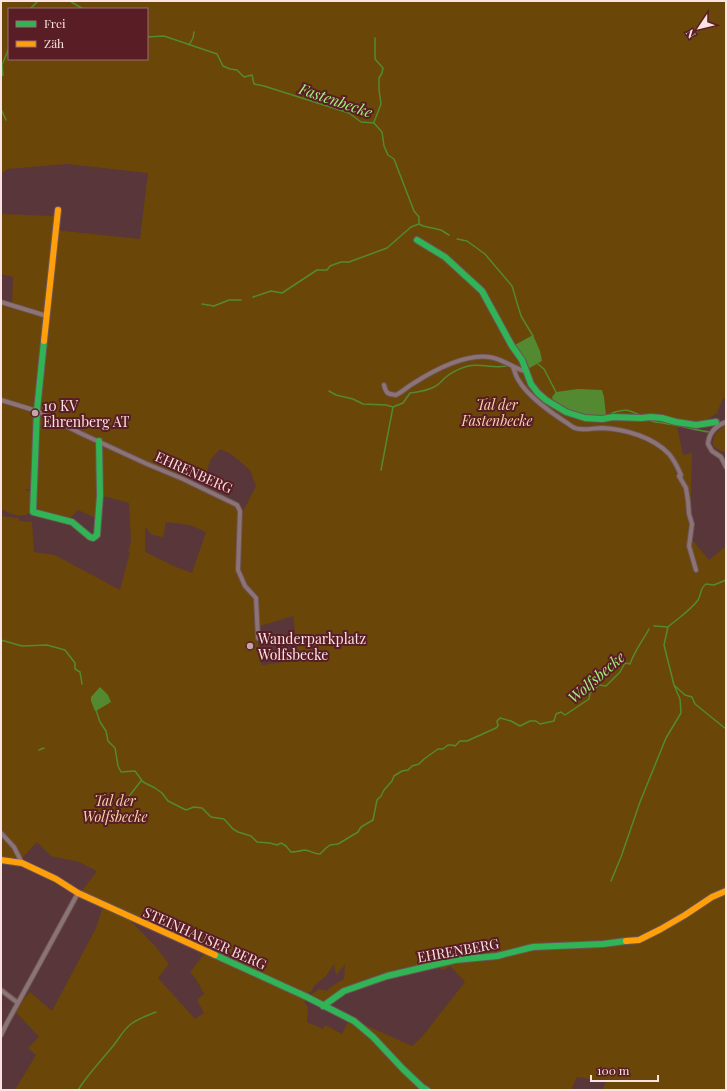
<svg xmlns="http://www.w3.org/2000/svg" width="727" height="1091" font-family="'Playfair Display',serif">
	<rect width="100%" height="100%" fill="#58363a"/>
	<path fill="#6a4608" fill-rule="evenodd" d="M 1,1 L 726,1 L 726,399 L 723,398 L 717,413 L 703,422 L 676,422 L 683,455 L 692,453 L 690,537 L 709,560 L 726,546 L 726,1090 L 602,1090 L 606,1082 L 577,1077 L 571,1090 L 15,1090 L 36,1055 L 28,1048 L 39,1037 L 15,1011 L 19,1004 L 30,992 L 52,1011 L 96,928 L 103,907 L 129,919 L 156,947 L 169,964 L 158,978 L 195,1019 L 204,1013 L 197,1000 L 204,994 L 196,979 L 190,972 L 205,953 L 307,998 L 304,1002 L 308,1007 L 307,1022 L 323,1029 L 325,1025 L 342,1034 L 349,1020 L 352,1019 L 412,1046 L 421,1038 L 465,982 L 450,966 L 443,970 L 436,966 L 369,982 L 327,1001 C 321,1001 317,999 312,995 L 312,994 L 319,989 L 327,991 L 329,988 L 344,979 L 345,965 L 336,975 L 334,964 L 326,976 L 315,985 L 311,992 L 307,993 L 81,892 L 97,871 L 79,862 L 51,856 L 37,842 L 20,860 L 1,858 L 1,516 L 18,518 L 19,521 L 32,522 L 34,552 L 55,555 L 120,590 L 130,552 L 128,551 L 131,542 L 129,503 L 99,495 L 98,440 L 36,410 L 1,400 L 1,303 L 12,307 L 13,277 L 1,274 L 1,214 L 56,216 L 55,230 L 140,239 L 148,173 L 67,164 L 7,169 L 1,174 ZM 9,9 L 147,9 L 147,59 L 9,59 ZM 220,449 L 231,454 L 250,470 L 256,486 L 241,515 L 233,505 L 182,477 L 207,472 L 210,460 ZM 166,522 L 190,525 L 206,532 L 192,573 L 174,566 L 145,552 L 145,530 L 146,527 C 151,536 153,535 163,537 ZM 293,616 L 299,660 L 262,665 L 259,654 L 257,627 Z
		M 1,401 L 32,410 L 33,421 L 36,422 L 39,414 L 95,441 L 97,444 L 99,495 L 96,518 L 78,510 L 69,519 L 35,511 L 35,490 L 26,489 L 25,490 L 33,492 L 31,512 C 21,519 11,514 1,509 Z
		M 726,425 L 726,453 L 717,449 L 713,445 C 712,436 718,430 726,425 Z"/>
	<path fill="#538a31" d="M 533,335 L 540,351 L 542,361 L 526,370 L 513,346 Z
		M 578,389 L 602,390 L 604,397 L 606,415 L 591,417 L 569,413 L 553,400 L 552,397 L 556,392 Z
		M 100,687 L 108,695 L 111,702 L 96,711 L 95,711 L 91,701 L 91,697 Z"/>
	<g fill="none" stroke-linecap="round" stroke-linejoin="round">
		<path stroke="#538a31" stroke-width="1.5" d="M 70,1 L 83,9
			M 30,9 L 38,1
			M 147,37 L 164,36 L 217,54 L 223,66 L 230,69 L 237,70 L 244,77 L 252,75 L 254,84 L 264,86 L 349,113 L 361,122 L 374,123 L 382,132 L 384,146 L 388,155 L 394,159 L 414,211 L 419,217 L 419,224 L 423,226 L 441,230 L 449,235
			M 189,45 L 193,38 L 194,32
			M 1,76 L 3,75 L 2,65 L 9,48
			M 1,93 L 1,94
			M 1,109 L 6,120
			M 374,122 L 381,104 L 379,90 L 379,78 L 382,73 L 383,68 L 375,59 L 375,38
			M 457,239 L 467,241 L 485,254 L 512,286 L 521,316 L 533,336
			M 253,297 L 271,291 L 282,293 L 317,270 L 327,270 L 330,266 L 341,262 L 349,262 L 387,248 L 411,227 L 419,224
			M 202,304 L 214,306 L 229,300 L 241,300
			M 538,364 L 544,369 L 557,394
			M 329,391 L 336,395 L 353,399 L 363,404 L 386,405 L 393,407
			M 612,413 C 627,408 628,410 642,416
			M 649,420 C 655,423 661,422 668,424 C 682,426 695,430 709,432
			M 381,470 L 393,407 L 403,403 L 410,393 C 418,392 427,391 434,387 C 439,385 442,380 446,377 C 452,372 461,368 468,366 C 481,363 493,369 506,366
			M 654,626 L 668,627 C 677,619 691,610 698,600 C 702,594 699,589 706,584 L 714,585 L 726,580
			M 1,640 L 22,646 L 47,645 L 65,650 L 75,663 L 75,669 L 80,672 L 82,684
			M 675,686 L 685,695 L 692,697 L 695,704 L 726,729
			M 96,710 L 100,722 L 106,731 L 108,741 L 115,748 L 118,766 L 121,772 L 135,771 L 143,782 L 155,788 L 162,793 L 168,801 L 186,810 L 194,807 L 202,808 L 211,817 L 224,819 L 233,829 L 238,832 L 251,836 L 257,842 L 270,843 L 277,845 L 281,843 L 286,846 L 291,852 C 296,852 300,851 304,850 C 310,850 313,854 320,854 L 326,848 L 330,845 L 338,844 L 358,832 L 361,827 L 373,820 L 377,800 L 381,796 L 384,790 L 392,781 L 394,776 L 402,771 L 408,770 L 412,766 L 419,764 L 424,759 L 438,749 L 443,749 L 448,745 L 452,745 L 455,746 L 460,741 L 467,741 L 496,728 L 498,726 L 497,721 L 500,718 L 511,721 L 520,726 L 530,721 L 536,721 L 540,724 L 554,721 L 556,714 L 561,712 L 565,715 L 589,699 L 590,693 L 599,685 L 606,686 L 620,672 L 625,663 L 630,664 C 634,652 643,640 649,629
			M 39,750 L 44,748
			M 126,800 L 141,781
			M 117,805 L 120,804
			M 611,881 L 621,857 L 640,802 L 666,738 L 681,713 L 680,699 L 674,685 L 664,645 L 668,627
			M 78,1090 C 88,1074 101,1061 113,1046 C 119,1039 123,1030 131,1024 C 138,1019 148,1015 156,1012"/>
		<g stroke="#6c5355" stroke-width="6">
			<path id="street" d="M 1,302 L 47,316
				M 513,367 C 515,372 516,377 519,381 C 528,396 553,414 567,423 C 569,424 572,427 575,428 C 582,431 594,428 602,428 C 625,429 653,437 669,454 C 674,460 678,468 681,475 L 680,477
				M 384,385 C 386,393 387,394 396,395 C 402,392 407,387 414,383 C 433,371 465,354 489,357 C 500,358 511,366 521,370 L 526,371
				M 1,400 L 37,411 L 80,433 L 147,464 L 183,479 L 237,505 L 240,511 L 238,570 L 245,586 L 256,598 L 258,638
				M 726,422 C 715,426 709,433 708,444 L 712,451 L 721,457 L 726,467
				M 679,476 L 686,488 L 688,501 L 689,514 L 692,524 L 689,546 L 696,570
				M 1,833 L 14,847 L 22,863
				M 1,990 L 18,1003
				M 1,1035 L 8,1021 L 35,972 L 78,893"/>
		</g>
		<g stroke="#6c5355" stroke-width="8">
			<path id="fast" d="M 417,240 L 445,257 L 482,291 L 512,346 L 522,360 L 531,384 L 538,393 L 546,400 L 566,412 L 585,418 L 602,419 L 613,417 L 641,418 L 651,417 L 662,418 L 676,422 L 696,425 L 716,422
				M 44,341 L 37,410 L 33,512 L 72,522 L 90,537 L 93,538 L 97,535 L 100,495 L 99,441
				M 215,955 L 307,997 L 354,1021 L 373,1037 L 403,1069 L 422,1087 L 427,1090
				M 323,1006 L 344,991 L 387,976 L 455,960 L 497,956 L 533,947 L 603,944 L 626,941"/>
		</g>
		<g stroke="#6c5355" stroke-width="8">
			<path id="slow" d="M 44,341 L 58,210
				M 1,860 L 22,863 L 56,879 L 78,893 L 215,955
				M 626,941 L 639,940 L 661,929 L 685,915 L 712,897 L 726,891"/>
		</g>
		<use href="#street" stroke="#8c7375" stroke-width="4"/>
		<use href="#fast" stroke="#30b455" stroke-width="6"/>
		<use href="#slow" stroke="#ff9f0a" stroke-width="6"/>
	</g>
	<g fill="#c2a6a8" stroke="#591e25" stroke-width="1.5">
		<circle cx="35" cy="413" r="4"/>
		<circle cx="250" cy="646" r="4"/>
	</g>
	<g text-anchor="middle" dominant-baseline="central" stroke-width="4" stroke-linejoin="round" paint-order="stroke">
		<g font-size="14" font-style="italic" fill="#f6d5a7" stroke="#591e25">
			<text x="497" y="404">Tal der<tspan x="497" dy="16">Fastenbecke</tspan></text>
			<text x="115" y="800">Tal der<tspan x="115" dy="16">Wolfsbecke</tspan></text>
		</g>
		<g font-size="14" fill="#fbe3e3" stroke="#591e25" text-anchor="start">
			<text x="43" y="405">10 KV<tspan x="43" dy="16">Ehrenberg AT</tspan></text>
			<text x="258" y="638">Wanderparkplatz<tspan x="258" dy="16">Wolfsbecke</tspan></text>
		</g>
		<g font-size="14" fill="#fbe3e3" stroke="#591e25">
			<text transform="translate(194 472) rotate(24)">EHRENBERG</text>
			<text transform="translate(205 938) rotate(24)">STEINHAUSER BERG</text>
			<text transform="translate(458 950) rotate(-10)">EHRENBERG</text>
		</g>
		<g font-size="15" font-style="italic" fill="#a1f479" stroke="#591e25">
			<text transform="translate(336 100) rotate(19)">Fastenbecke</text>
			<text transform="translate(596 677) rotate(-41)">Wolfsbecke</text>
		</g>
	</g>
	<rect width="727" height="1091" fill="none" stroke="#fbe3e3" stroke-width="4"/>
	<rect x="8" y="8" width="140" height="52" fill="#591e25" stroke="#9a6d71"/>
	<rect x="16" y="21" width="20" height="6" fill="#30b455" stroke="#9a6d71"/>
	<text x="44" y="28" font-size="12" fill="#fbe3e3">Frei</text>
	<rect x="16" y="41" width="20" height="6" fill="#ff9f0a" stroke="#9a6d71"/>
	<text x="44" y="48" font-size="12" fill="#fbe3e3">Zäh</text>
	<g transform="translate(699 28) rotate(235)" stroke="#591e25" stroke-width="3" paint-order="stroke">
	<path d="M0-3L7 15L0 10L-7 15Z" fill="#fbe3e3"/>
	<text y="-6" font-size="11" font-weight="bold" text-anchor="middle" fill="#fbe3e3">N</text>
	</g>
	<path d="M591 1075v6h67v-6" fill="none" stroke="#fbe3e3" stroke-width="2"/>
	<text x="597" y="1075" font-size="12" fill="#fbe3e3" stroke="#591e25" stroke-width="3" paint-order="stroke">100 m</text>
</svg>
